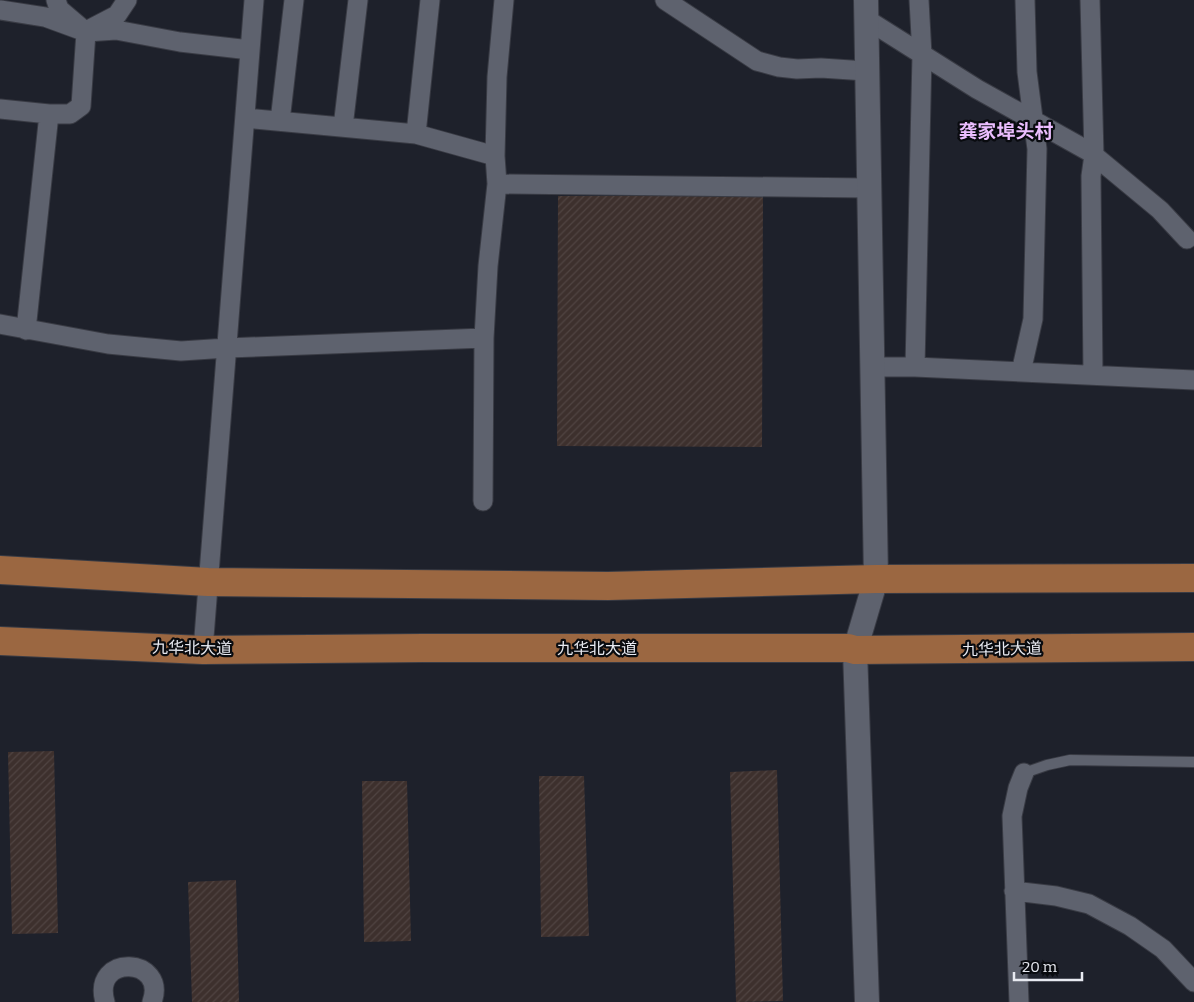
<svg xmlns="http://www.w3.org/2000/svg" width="1194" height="1002" font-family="Bitter,'Noto Sans SC',serif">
	<defs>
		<pattern id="building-hatch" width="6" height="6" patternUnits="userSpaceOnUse" patternTransform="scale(1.25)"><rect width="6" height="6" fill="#3d302d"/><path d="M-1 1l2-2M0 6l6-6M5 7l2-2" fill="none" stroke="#504442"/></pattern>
	</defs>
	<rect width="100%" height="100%" fill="#1e212b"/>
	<path fill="url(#building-hatch)" d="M 558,196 L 763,196 L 762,447 L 557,446 Z
		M 54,751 L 58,933 L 12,934 L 8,752 Z
		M 777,770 L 783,1001 L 736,1002 L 730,772 Z
		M 539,776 L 584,776 L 589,936 L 541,937 Z
		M 362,781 L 407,781 L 411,941 L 364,942 Z
		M 236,880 L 239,1002 L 192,1002 L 188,882 Z"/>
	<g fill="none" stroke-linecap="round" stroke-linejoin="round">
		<g stroke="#393b44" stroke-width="12">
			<path id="service" d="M 1024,773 L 1047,765 L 1070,760 L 1194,762"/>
		</g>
		<g stroke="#393b44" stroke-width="21">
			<path id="minor" d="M 665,0 L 757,61 L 779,67 L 797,69 L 821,68 L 866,71
				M 1090,0 L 1094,155 L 1091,176 L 1093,375
				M 0,10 L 45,17 L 86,32 L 116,30 L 180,42 L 250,50
				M 866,19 L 977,89 L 1090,152 L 1160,210 L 1187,239
				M 92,28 L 117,15 L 127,0
				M 0,109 L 49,114 L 70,114 L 81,106 L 86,32 L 59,9 L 56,0
				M 245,118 L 416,134 L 495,156
				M 280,121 L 294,0
				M 343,127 L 358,0
				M 416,134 L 430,0
				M 497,184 L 868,188
				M 0,324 L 108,344 L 181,351 L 227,348 L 484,338
				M 26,330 L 49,114
				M 872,367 L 915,367 L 1194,380
				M 915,367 L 922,55 L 919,0
				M 1021,372 L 1033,319 L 1037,149 L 1027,72 L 1025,0
				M 483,501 L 484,338 L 488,266 L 497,184 L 495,156 L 497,77 L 504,0
				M 203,650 L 254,0
				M 1014,891 L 1056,896 L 1089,904 L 1130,926 L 1163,949 L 1194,982
				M 105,1002 C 91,953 168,957 152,1002
				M 1019,1002 L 1012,816 L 1018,788 L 1024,773"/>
		</g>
		<g stroke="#393b44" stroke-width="26">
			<path id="tertiary" d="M 866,0 L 876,579 L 855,650 L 867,1002"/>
		</g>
		<g stroke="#393b44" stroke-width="30">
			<path id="primary" d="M 0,570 L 208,582 L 608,586 L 876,579 L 1194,578
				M 0,641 L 203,650 L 423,648 L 848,648 L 855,650 L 1194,647"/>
		</g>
		<use href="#service" stroke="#5e626e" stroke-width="10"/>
		<use href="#minor" stroke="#5e626e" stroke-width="19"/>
		<use href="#tertiary" stroke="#5e626e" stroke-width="24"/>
		<use href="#primary" stroke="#9b6741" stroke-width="28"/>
	</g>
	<g text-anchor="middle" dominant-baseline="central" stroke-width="4.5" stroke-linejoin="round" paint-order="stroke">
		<g font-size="16" fill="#e8eaf1" stroke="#090b0f">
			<text transform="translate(192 648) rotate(1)">九华北大道</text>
			<text x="597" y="648">九华北大道</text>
			<text transform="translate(1002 649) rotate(-1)">九华北大道</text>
		</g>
		<g font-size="19" font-weight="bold" fill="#ebbdfe" stroke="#090b0f">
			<text x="1006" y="131">龚家埠头村</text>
		</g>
	</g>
	<path d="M1014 972v8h68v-8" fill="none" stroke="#e8eaf1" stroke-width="2.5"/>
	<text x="1022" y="972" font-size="15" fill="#e8eaf1" stroke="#090b0f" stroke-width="4" paint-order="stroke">20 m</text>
</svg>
